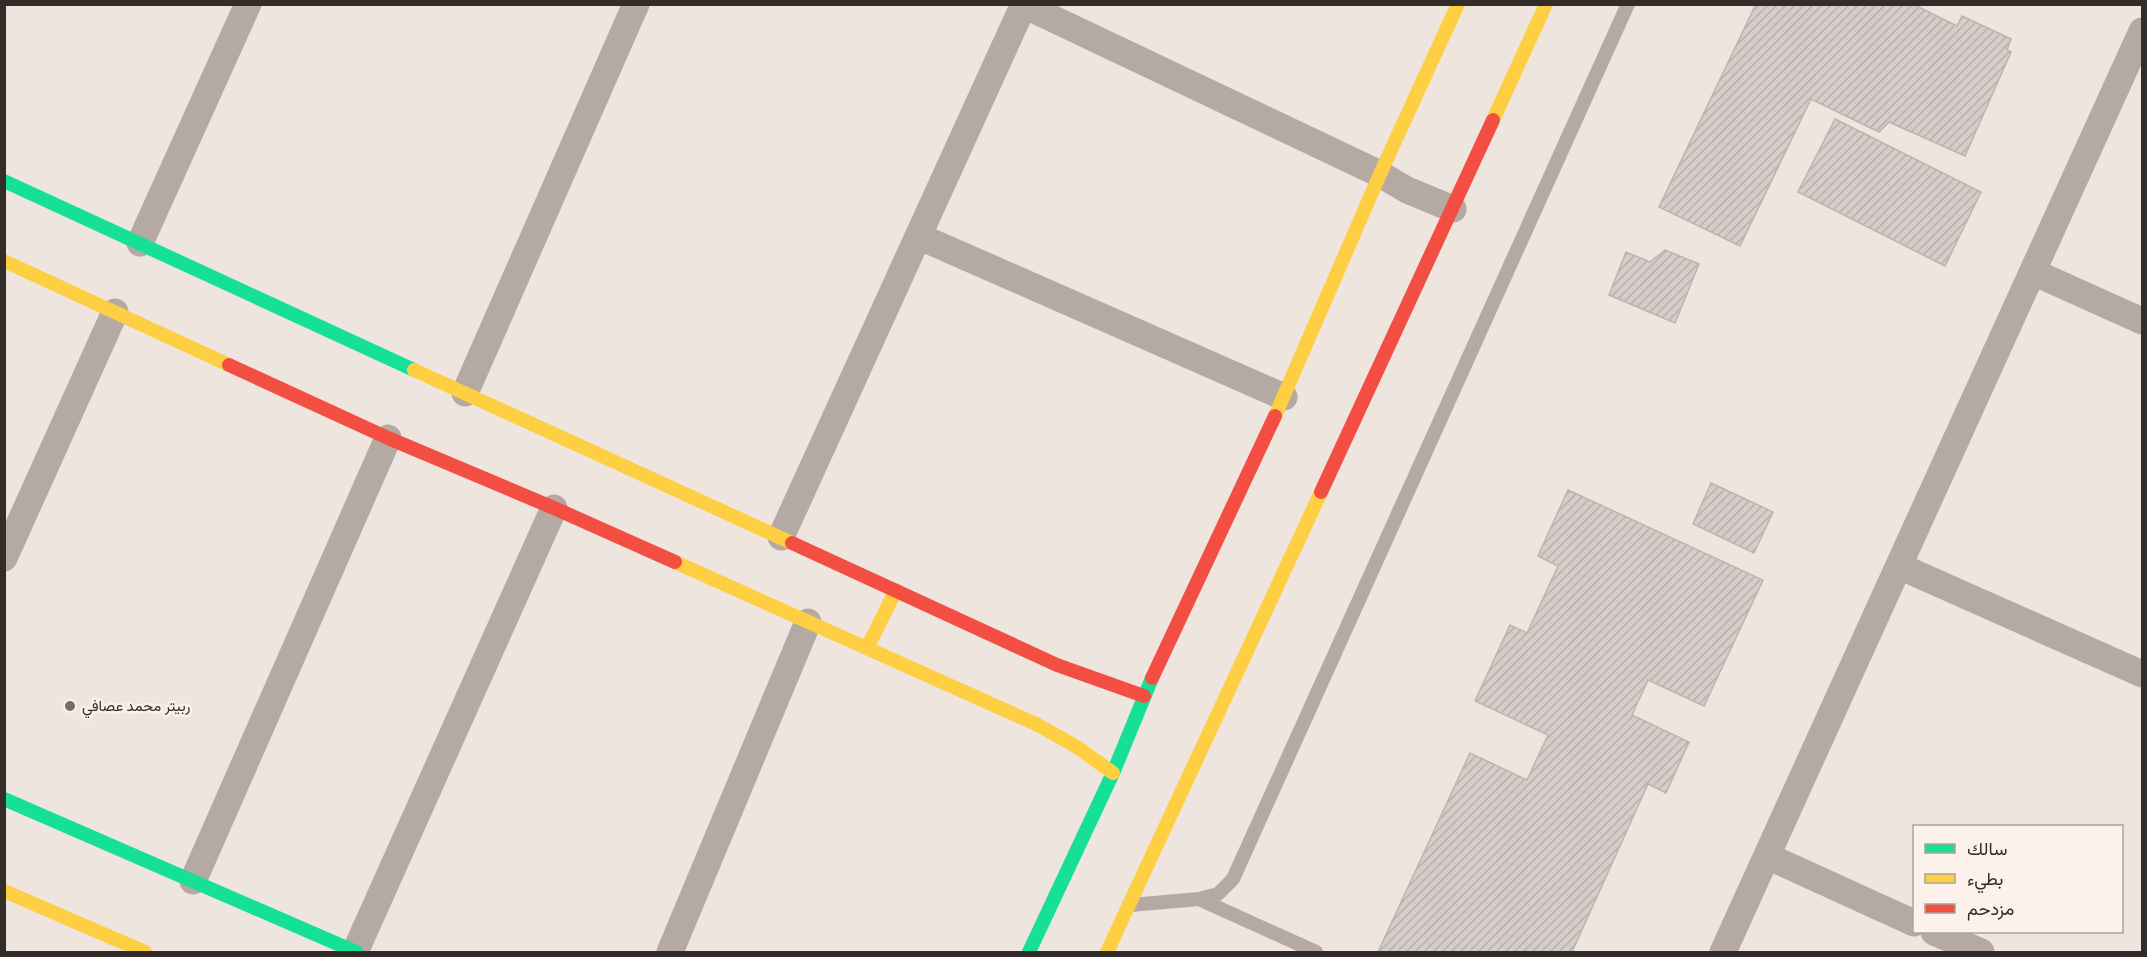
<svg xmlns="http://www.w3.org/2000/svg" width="2147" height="957" font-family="Signika,Vazirmatn,sans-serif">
	<defs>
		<pattern id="building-hatch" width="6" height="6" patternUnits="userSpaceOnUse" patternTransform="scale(1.5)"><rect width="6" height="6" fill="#d5cdc8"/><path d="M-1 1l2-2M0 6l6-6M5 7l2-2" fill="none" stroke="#b7b0ac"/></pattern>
	</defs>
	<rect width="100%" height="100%" fill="#efe5df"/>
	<path fill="url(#building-hatch)" stroke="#bcb4af" stroke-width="1.5" d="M 1756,4 L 1913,4 L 1957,26 L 1962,16 L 2011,39 L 2007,50 L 2011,52 L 1965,156 L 1889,122 L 1879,132 L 1811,99 L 1740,246 L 1659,207 Z
		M 1835,119 L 1981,192 L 1945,266 L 1798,192 Z
		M 1665,250 L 1699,264 L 1675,323 L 1609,295 L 1626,252 L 1650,262 Z
		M 1711,483 L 1773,512 L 1754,553 L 1693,524 Z
		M 1568,490 L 1763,580 L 1704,706 L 1648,680 L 1632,715 L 1689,742 L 1666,793 L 1648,784 L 1572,952 L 1378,952 L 1470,753 L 1527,780 L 1548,735 L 1475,701 L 1510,625 L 1527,633 L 1558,566 L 1538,556 Z"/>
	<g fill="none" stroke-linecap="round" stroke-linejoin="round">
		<path stroke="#b4aaa3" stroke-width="14" d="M 1199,899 L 1316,952
			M 1131,905 L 1199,899 L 1218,894 L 1233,879 L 1628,4"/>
		<path stroke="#b4aaa3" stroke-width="27" d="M 1022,4 L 1380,174 L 1407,190 L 1453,209
			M 918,236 L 1284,397
			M 140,243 L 248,4
			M 2033,272 L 2142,321
			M 465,393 L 636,4
			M 781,537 L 1024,4
			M 4,558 L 115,312
			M 1899,566 L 2142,674
			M 1767,856 L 1914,923
			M 193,881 L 388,438
			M 1934,932 L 1981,952
			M 355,952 L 554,508
			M 670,952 L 808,622
			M 1723,952 L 2142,31"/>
		<path stroke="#16e098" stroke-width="14" d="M 4,181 L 414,370
			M 4,799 L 356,952
			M 1029,952 L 1113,773 L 1152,678"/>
		<path stroke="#ffcf43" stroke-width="14" d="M 1493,120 L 1546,4
			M 4,261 L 229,365
			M 414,370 L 792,543
			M 1275,416 L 1380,174 L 1458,4
			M 675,562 L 1038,725 L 1077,747 L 1113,773
			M 867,648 L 896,590
			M 4,891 L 145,952
			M 1107,952 L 1321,492"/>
		<path stroke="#f24e42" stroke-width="14" d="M 229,365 L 388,438 L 554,508 L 675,562
			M 1321,492 L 1493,120
			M 792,543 L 1057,665 L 1144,696
			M 1152,678 L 1275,416"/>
	</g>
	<circle fill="#756d68" stroke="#fdf1eb" stroke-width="2" cx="70" cy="706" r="6"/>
	<g text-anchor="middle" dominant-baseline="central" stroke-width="5" stroke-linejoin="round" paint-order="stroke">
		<g font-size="15" fill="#332c28" stroke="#fdf1eb" text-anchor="start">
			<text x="82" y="706">ربيتر محمد عصافي</text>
		</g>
	</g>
	<rect width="2147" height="957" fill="none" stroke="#332c28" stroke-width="12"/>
	<rect x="1913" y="825" width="210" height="108" fill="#fdf1eb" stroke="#aca29d" stroke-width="1.5"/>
	<rect x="1925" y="844" width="30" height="9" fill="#16e098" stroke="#aca29d" stroke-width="1.5"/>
	<text x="1967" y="855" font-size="18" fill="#332c28">سالك</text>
	<rect x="1925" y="874" width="30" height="9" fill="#ffcf43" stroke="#aca29d" stroke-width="1.5"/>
	<text x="1967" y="885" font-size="18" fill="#332c28">بطيء</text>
	<rect x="1925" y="904" width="30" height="9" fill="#f24e42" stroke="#aca29d" stroke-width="1.5"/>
	<text x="1967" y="915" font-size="18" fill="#332c28">مزدحم</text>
</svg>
